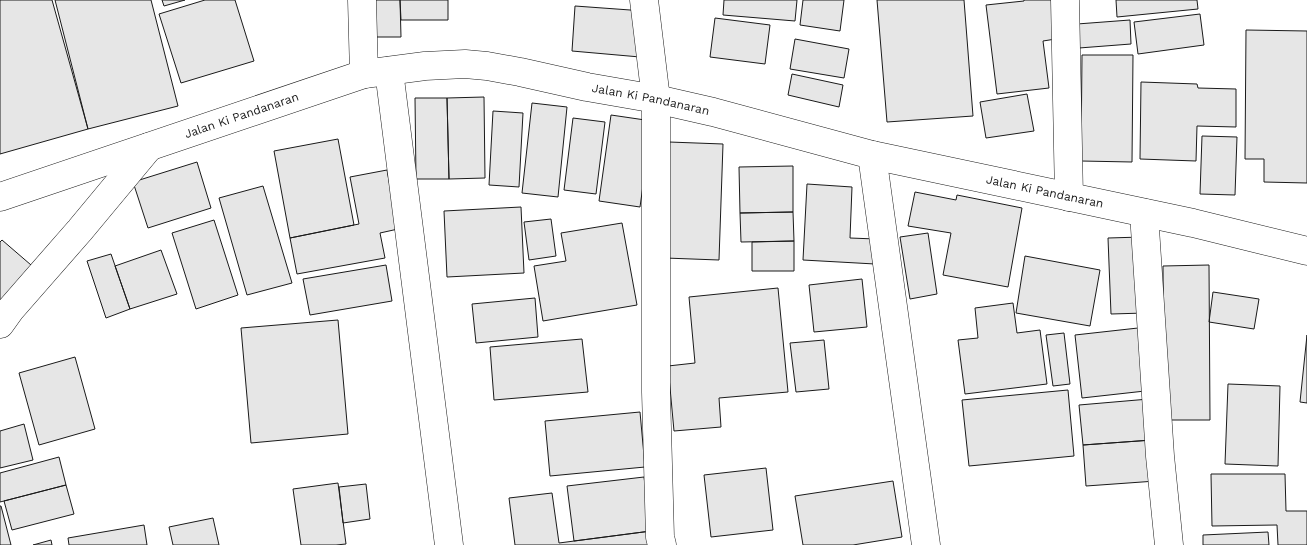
<svg xmlns="http://www.w3.org/2000/svg" width="1307" height="545" font-family="'Work Sans',sans-serif">
	<rect width="100%" height="100%" fill="#fff"/>
	<path fill="#e6e6e6" stroke="#1a1a1a" d="M 0,0 L 52,0 L 88,129 L 0,154 Z
		M 55,0 L 151,0 L 178,106 L 88,129 Z
		M 162,0 L 185,0 L 164,6 Z
		M 205,0 L 235,0 L 254,61 L 181,83 L 159,14 Z
		M 368,0 L 400,0 L 401,37 L 368,37 Z
		M 400,0 L 448,0 L 448,20 L 401,20 Z
		M 724,0 L 797,0 L 795,21 L 723,15 Z
		M 803,0 L 844,0 L 840,31 L 800,25 Z
		M 877,0 L 964,0 L 973,116 L 887,122 Z
		M 1024,0 L 1057,0 L 1062,38 L 1043,41 L 1049,88 L 997,94 L 986,5 L 1024,1 Z
		M 1116,0 L 1197,0 L 1198,9 L 1117,17 Z
		M 575,6 L 644,11 L 640,57 L 572,51 Z
		M 1200,14 L 1204,45 L 1138,54 L 1134,22 Z
		M 715,18 L 770,25 L 765,64 L 710,57 Z
		M 1130,20 L 1131,44 L 1079,48 L 1077,24 Z
		M 1246,30 L 1307,31 L 1307,183 L 1264,182 L 1264,159 L 1245,159 Z
		M 795,39 L 849,49 L 844,78 L 790,69 Z
		M 1082,55 L 1133,55 L 1132,162 L 1081,161 Z
		M 792,74 L 843,85 L 839,107 L 788,95 Z
		M 1141,82 L 1197,84 L 1198,88 L 1236,89 L 1236,127 L 1197,126 L 1196,161 L 1140,159 Z
		M 1027,94 L 1034,131 L 986,138 L 980,102 Z
		M 484,97 L 485,178 L 449,179 L 447,98 Z
		M 415,98 L 447,98 L 449,179 L 416,179 Z
		M 532,103 L 567,107 L 558,197 L 522,193 Z
		M 493,111 L 523,113 L 519,187 L 489,185 Z
		M 611,115 L 652,121 L 640,207 L 599,201 Z
		M 573,118 L 605,122 L 596,194 L 564,190 Z
		M 1202,136 L 1237,137 L 1235,195 L 1200,194 Z
		M 338,139 L 354,225 L 290,238 L 274,151 Z
		M 669,142 L 723,144 L 719,260 L 665,258 Z
		M 197,162 L 211,208 L 148,228 L 133,182 Z
		M 793,166 L 793,212 L 740,213 L 739,167 Z
		M 387,170 L 398,229 L 380,233 L 385,258 L 297,274 L 290,238 L 359,224 L 350,177 Z
		M 807,184 L 852,187 L 850,238 L 876,239 L 875,264 L 803,260 Z
		M 263,186 L 292,283 L 247,295 L 219,198 Z
		M 915,192 L 956,200 L 957,195 L 1022,208 L 1008,287 L 943,275 L 951,233 L 908,226 Z
		M 521,207 L 524,273 L 447,277 L 444,211 Z
		M 793,212 L 794,241 L 741,242 L 740,213 Z
		M 551,219 L 556,256 L 529,260 L 524,222 Z
		M 214,220 L 238,295 L 196,309 L 172,233 Z
		M 622,223 L 637,305 L 543,321 L 534,266 L 566,261 L 561,233 Z
		M 928,233 L 937,294 L 910,299 L 900,237 Z
		M 1142,237 L 1145,313 L 1111,314 L 1108,238 Z
		M 2,240 L 38,271 L 0,316 L 0,242 Z
		M 794,241 L 794,271 L 752,271 L 752,242 Z
		M 161,250 L 177,294 L 130,309 L 115,266 Z
		M 111,254 L 130,309 L 106,318 L 87,261 Z
		M 1025,256 L 1100,270 L 1090,326 L 1016,313 Z
		M 386,265 L 392,301 L 310,315 L 303,279 Z
		M 1209,265 L 1210,420 L 1164,420 L 1163,266 Z
		M 862,279 L 867,327 L 814,332 L 809,285 Z
		M 778,288 L 788,392 L 719,398 L 721,427 L 674,431 L 668,366 L 695,363 L 689,297 Z
		M 1213,292 L 1259,299 L 1254,329 L 1209,322 Z
		M 535,298 L 538,337 L 476,343 L 472,304 Z
		M 1013,303 L 1017,333 L 1040,330 L 1047,384 L 965,394 L 958,340 L 978,338 L 975,308 Z
		M 338,320 L 348,434 L 251,443 L 241,328 Z
		M 1138,328 L 1145,391 L 1082,398 L 1075,335 Z
		M 1064,333 L 1070,384 L 1053,386 L 1046,335 Z
		M 1307,335 L 1307,403 L 1300,402 Z
		M 582,339 L 588,392 L 494,400 L 490,347 Z
		M 824,340 L 829,389 L 796,392 L 790,343 Z
		M 75,357 L 95,429 L 39,445 L 19,373 Z
		M 1228,384 L 1280,386 L 1278,466 L 1225,464 Z
		M 1068,390 L 1074,456 L 969,466 L 962,400 Z
		M 1149,399 L 1152,440 L 1083,445 L 1079,405 Z
		M 640,412 L 645,467 L 550,476 L 545,421 Z
		M 24,424 L 33,460 L 0,468 L 0,431 Z
		M 1152,440 L 1156,481 L 1086,486 L 1083,445 Z
		M 59,457 L 66,485 L 0,502 L 0,473 Z
		M 766,468 L 773,530 L 711,537 L 704,475 Z
		M 1211,474 L 1285,474 L 1286,511 L 1307,511 L 1307,545 L 1278,545 L 1277,525 L 1212,526 Z
		M 644,477 L 651,531 L 574,541 L 567,486 Z
		M 893,481 L 902,537 L 853,545 L 803,545 L 795,496 Z
		M 338,483 L 346,544 L 336,545 L 301,545 L 293,489 Z
		M 366,484 L 370,519 L 343,523 L 339,487 Z
		M 66,485 L 74,514 L 12,530 L 4,501 Z
		M 552,493 L 559,543 L 651,531 L 653,545 L 515,545 L 509,498 Z
		M 0,506 L 1,506 L 11,545 L 0,545 Z
		M 213,518 L 219,545 L 173,545 L 169,527 Z
		M 144,525 L 147,545 L 69,545 L 68,538 Z
		M 1268,532 L 1269,545 L 1203,545 L 1203,535 Z
		M 51,540 L 52,545 L 33,545 Z"/>
	<g fill="none" stroke-linecap="round" stroke-linejoin="round">
		<g stroke="#1a1a1a" stroke-width="29">
			<path id="minor" d="M 362,0 L 364,74
				M 644,0 L 656,99 L 656,392 L 660,537 L 662,545
				M 1065,0 L 1069,197
				M 389,71 L 449,545
				M 872,155 L 926,545
				M 1144,213 L 1160,456 L 1169,545
				M 0,324 L 10,310 L 80,230 L 149,147"/>
		</g>
		<g stroke="#1a1a1a" stroke-width="29">
			<g id="major">
				<path id="s1" d="M 0,197 L 364,74 L 425,66 L 465,64 L 487,66 L 520,72 L 587,87 L 656,99 L 713,112 L 872,155 L 1193,223 L 1307,251"/>
			</g>
		</g>
		<use href="#minor" stroke="#fff" stroke-width="28"/>
		<use href="#major" stroke="#fff" stroke-width="28"/>
	</g>
	<g text-anchor="middle" dominant-baseline="central" stroke-width="4" stroke-linejoin="round" paint-order="stroke">
		<g font-size="12" fill="#1a1a1a" stroke="#fff">
			<text stroke="none"><textPath href="#s1" startOffset="675">Jalan Ki Pandanaran</textPath></text>
			<text stroke="none"><textPath href="#s1" startOffset="255">Jalan Ki Pandanaran</textPath></text>
			<text stroke="none"><textPath href="#s1" startOffset="1080">Jalan Ki Pandanaran</textPath></text>
		</g>
	</g>
</svg>
